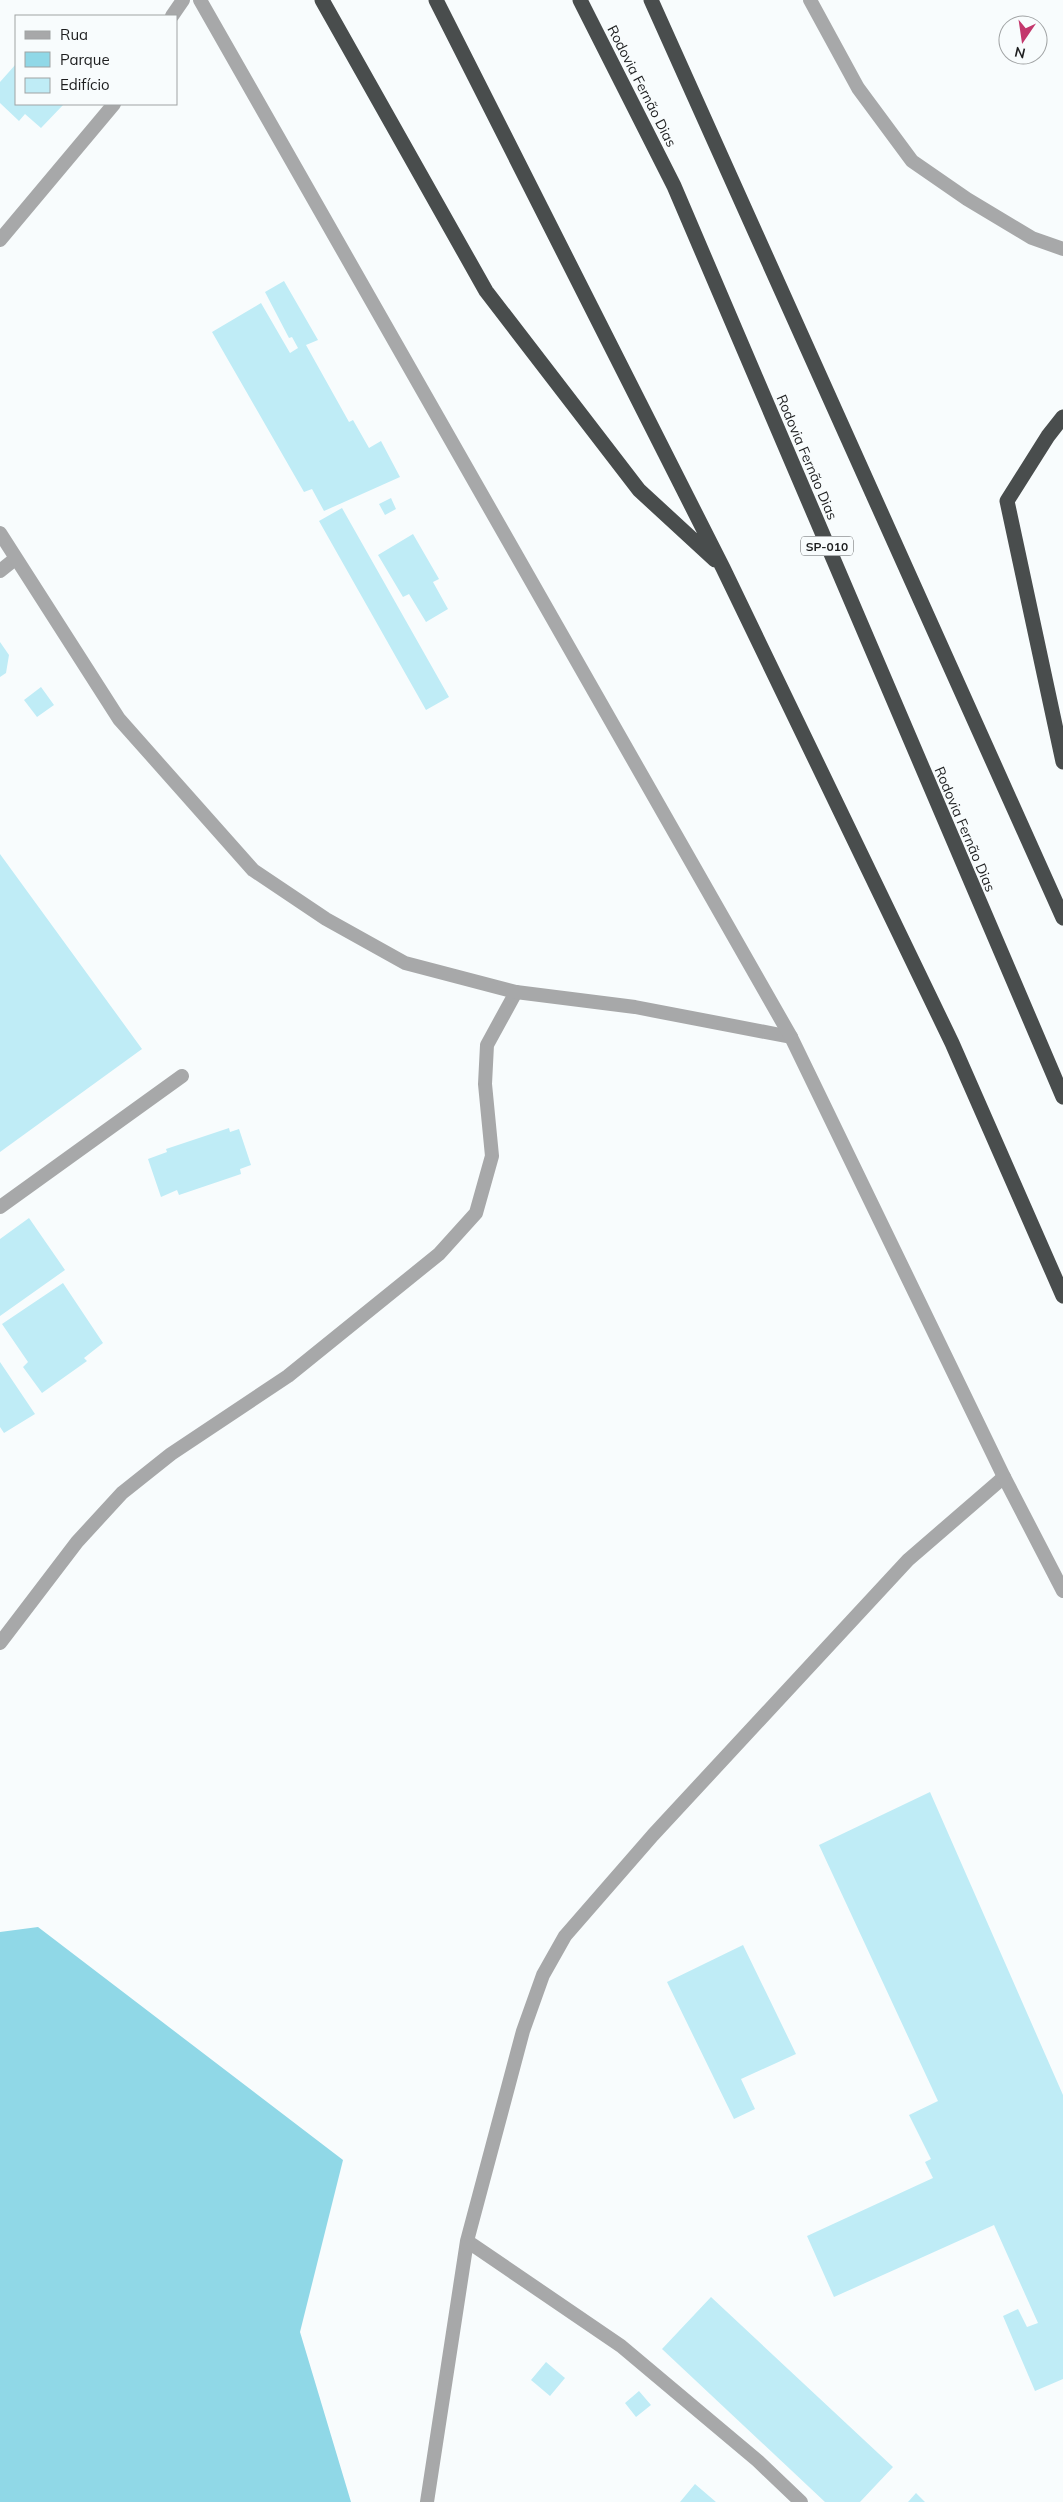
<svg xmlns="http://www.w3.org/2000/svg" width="1063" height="2502" font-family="Mulish,sans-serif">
	<rect width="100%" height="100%" fill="#f8fcfd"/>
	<path fill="#90d8e7" d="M 38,1927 L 343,2160 L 300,2332 L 351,2502 L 0,2502 L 0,1932 Z"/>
	<path fill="#bfecf6" d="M 16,64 L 16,104 L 64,104 L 41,128 L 25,114 L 19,121 L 0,103 L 0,82 Z
		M 284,281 L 318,340 L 306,345 L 349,422 L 353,420 L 369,448 L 381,441 L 400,477 L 324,511 L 312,489 L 304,492 L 212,332 L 261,303 L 290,353 L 298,348 L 292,337 L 289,338 L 265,292 Z
		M 391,498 L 396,509 L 385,515 L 379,504 Z
		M 342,508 L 449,697 L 426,710 L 319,521 Z
		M 413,534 L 439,579 L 433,582 L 448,609 L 426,622 L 409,594 L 403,597 L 378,555 Z
		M 0,642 L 9,655 L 6,673 L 0,677 Z
		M 41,687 L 54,705 L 37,717 L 24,700 Z
		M 0,854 L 142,1049 L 0,1152 Z
		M 229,1128 L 230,1132 L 239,1129 L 251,1165 L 240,1169 L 241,1174 L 179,1195 L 177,1190 L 161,1197 L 148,1159 L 167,1152 L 166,1149 Z
		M 29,1218 L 65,1270 L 0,1316 L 0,1239 Z
		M 63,1283 L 103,1343 L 84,1358 L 87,1361 L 42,1393 L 23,1367 L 28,1362 L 2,1324 Z
		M 0,1362 L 35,1414 L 4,1433 L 0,1427 Z
		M 930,1792 L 1063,2095 L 1063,2379 L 1035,2391 L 1003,2316 L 1018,2309 L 1027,2327 L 1038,2323 L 994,2225 L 834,2297 L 807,2236 L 933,2178 L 925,2162 L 931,2159 L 909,2115 L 938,2101 L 819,1845 Z
		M 743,1945 L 796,2054 L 741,2079 L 755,2109 L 734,2119 L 667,1982 Z
		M 711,2297 L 893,2467 L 860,2502 L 825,2502 L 662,2349 Z
		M 546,2362 L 565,2378 L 550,2396 L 531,2380 Z
		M 639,2391 L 651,2405 L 636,2417 L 625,2403 Z
		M 695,2484 L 716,2502 L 680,2502 Z
		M 916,2493 L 925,2502 L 908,2502 Z"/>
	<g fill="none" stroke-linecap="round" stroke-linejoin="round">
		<path stroke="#a7a8a9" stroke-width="14" d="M 0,571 L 15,559
			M 0,1207 L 182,1076
			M 0,1643 L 77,1542 L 122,1493 L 171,1454 L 288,1376 L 439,1254 L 476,1213 L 492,1156 L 485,1084 L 487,1045 L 516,992"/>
		<path stroke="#a7a8a9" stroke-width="14" d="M 810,0 L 858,88 L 912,161 L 967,199 L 1032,238 L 1063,249
			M 172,16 L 183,0
			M 0,240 L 114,104
			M 0,533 L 119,719 L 253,870 L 326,919 L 405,963 L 516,992 L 635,1007 L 791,1037
			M 467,2241 L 621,2346 L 758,2461 L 801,2502
			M 427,2502 L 467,2241 L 523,2031 L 543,1975 L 565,1936 L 653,1835 L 908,1560 L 1004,1477"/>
		<path stroke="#a7a8a9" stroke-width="14" d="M 200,0 L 791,1037 L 1004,1477 L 1063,1591"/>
		<path stroke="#494d4d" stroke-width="15" d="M 322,0 L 486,291 L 639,490 L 715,560
			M 436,0 L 723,568 L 952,1043 L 1063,1296
			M 580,0 L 674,186 L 1063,1097
			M 651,0 L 1063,918
			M 1063,417 L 1048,436 L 1007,501 L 1063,762"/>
	</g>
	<g text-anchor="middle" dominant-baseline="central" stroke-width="4" stroke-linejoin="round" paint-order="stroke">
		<rect fill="#f8fcfd" stroke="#5f6162" stroke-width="1" x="801" y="536.5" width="52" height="19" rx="4"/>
		<g font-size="12" font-weight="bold" fill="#1d1e1f">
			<text x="827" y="546">SP-010</text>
		</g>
		<g font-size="14" fill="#1d1e1f" stroke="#f8fcfd">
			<text transform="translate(642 86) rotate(63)">Rodovia Fernão Dias</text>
			<text transform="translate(807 457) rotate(67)">Rodovia Fernão Dias</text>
			<text transform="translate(965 829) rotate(67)">Rodovia Fernão Dias</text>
		</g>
	</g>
	<rect x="15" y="15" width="162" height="90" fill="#f8fcfd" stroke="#a0a3a4"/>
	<rect x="25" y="31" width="25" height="8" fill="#a7a8a9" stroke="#a0a3a4"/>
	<text x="60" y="40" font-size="15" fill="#1d1e1f">Rua</text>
	<rect x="25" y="52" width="25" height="15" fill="#90d8e7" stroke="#a0a3a4"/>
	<text x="60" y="65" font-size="15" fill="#1d1e1f">Parque</text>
	<rect x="25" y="78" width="25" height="15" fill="#bfecf6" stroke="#a0a3a4"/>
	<text x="60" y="90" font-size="15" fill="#1d1e1f">Edifício</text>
	<g transform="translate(1023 40) rotate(193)"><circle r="24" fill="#f8fcfd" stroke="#a0a3a4"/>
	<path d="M0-4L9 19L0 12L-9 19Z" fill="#c3376c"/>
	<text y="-8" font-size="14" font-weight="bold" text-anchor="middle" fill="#1d1e1f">N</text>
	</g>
</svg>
